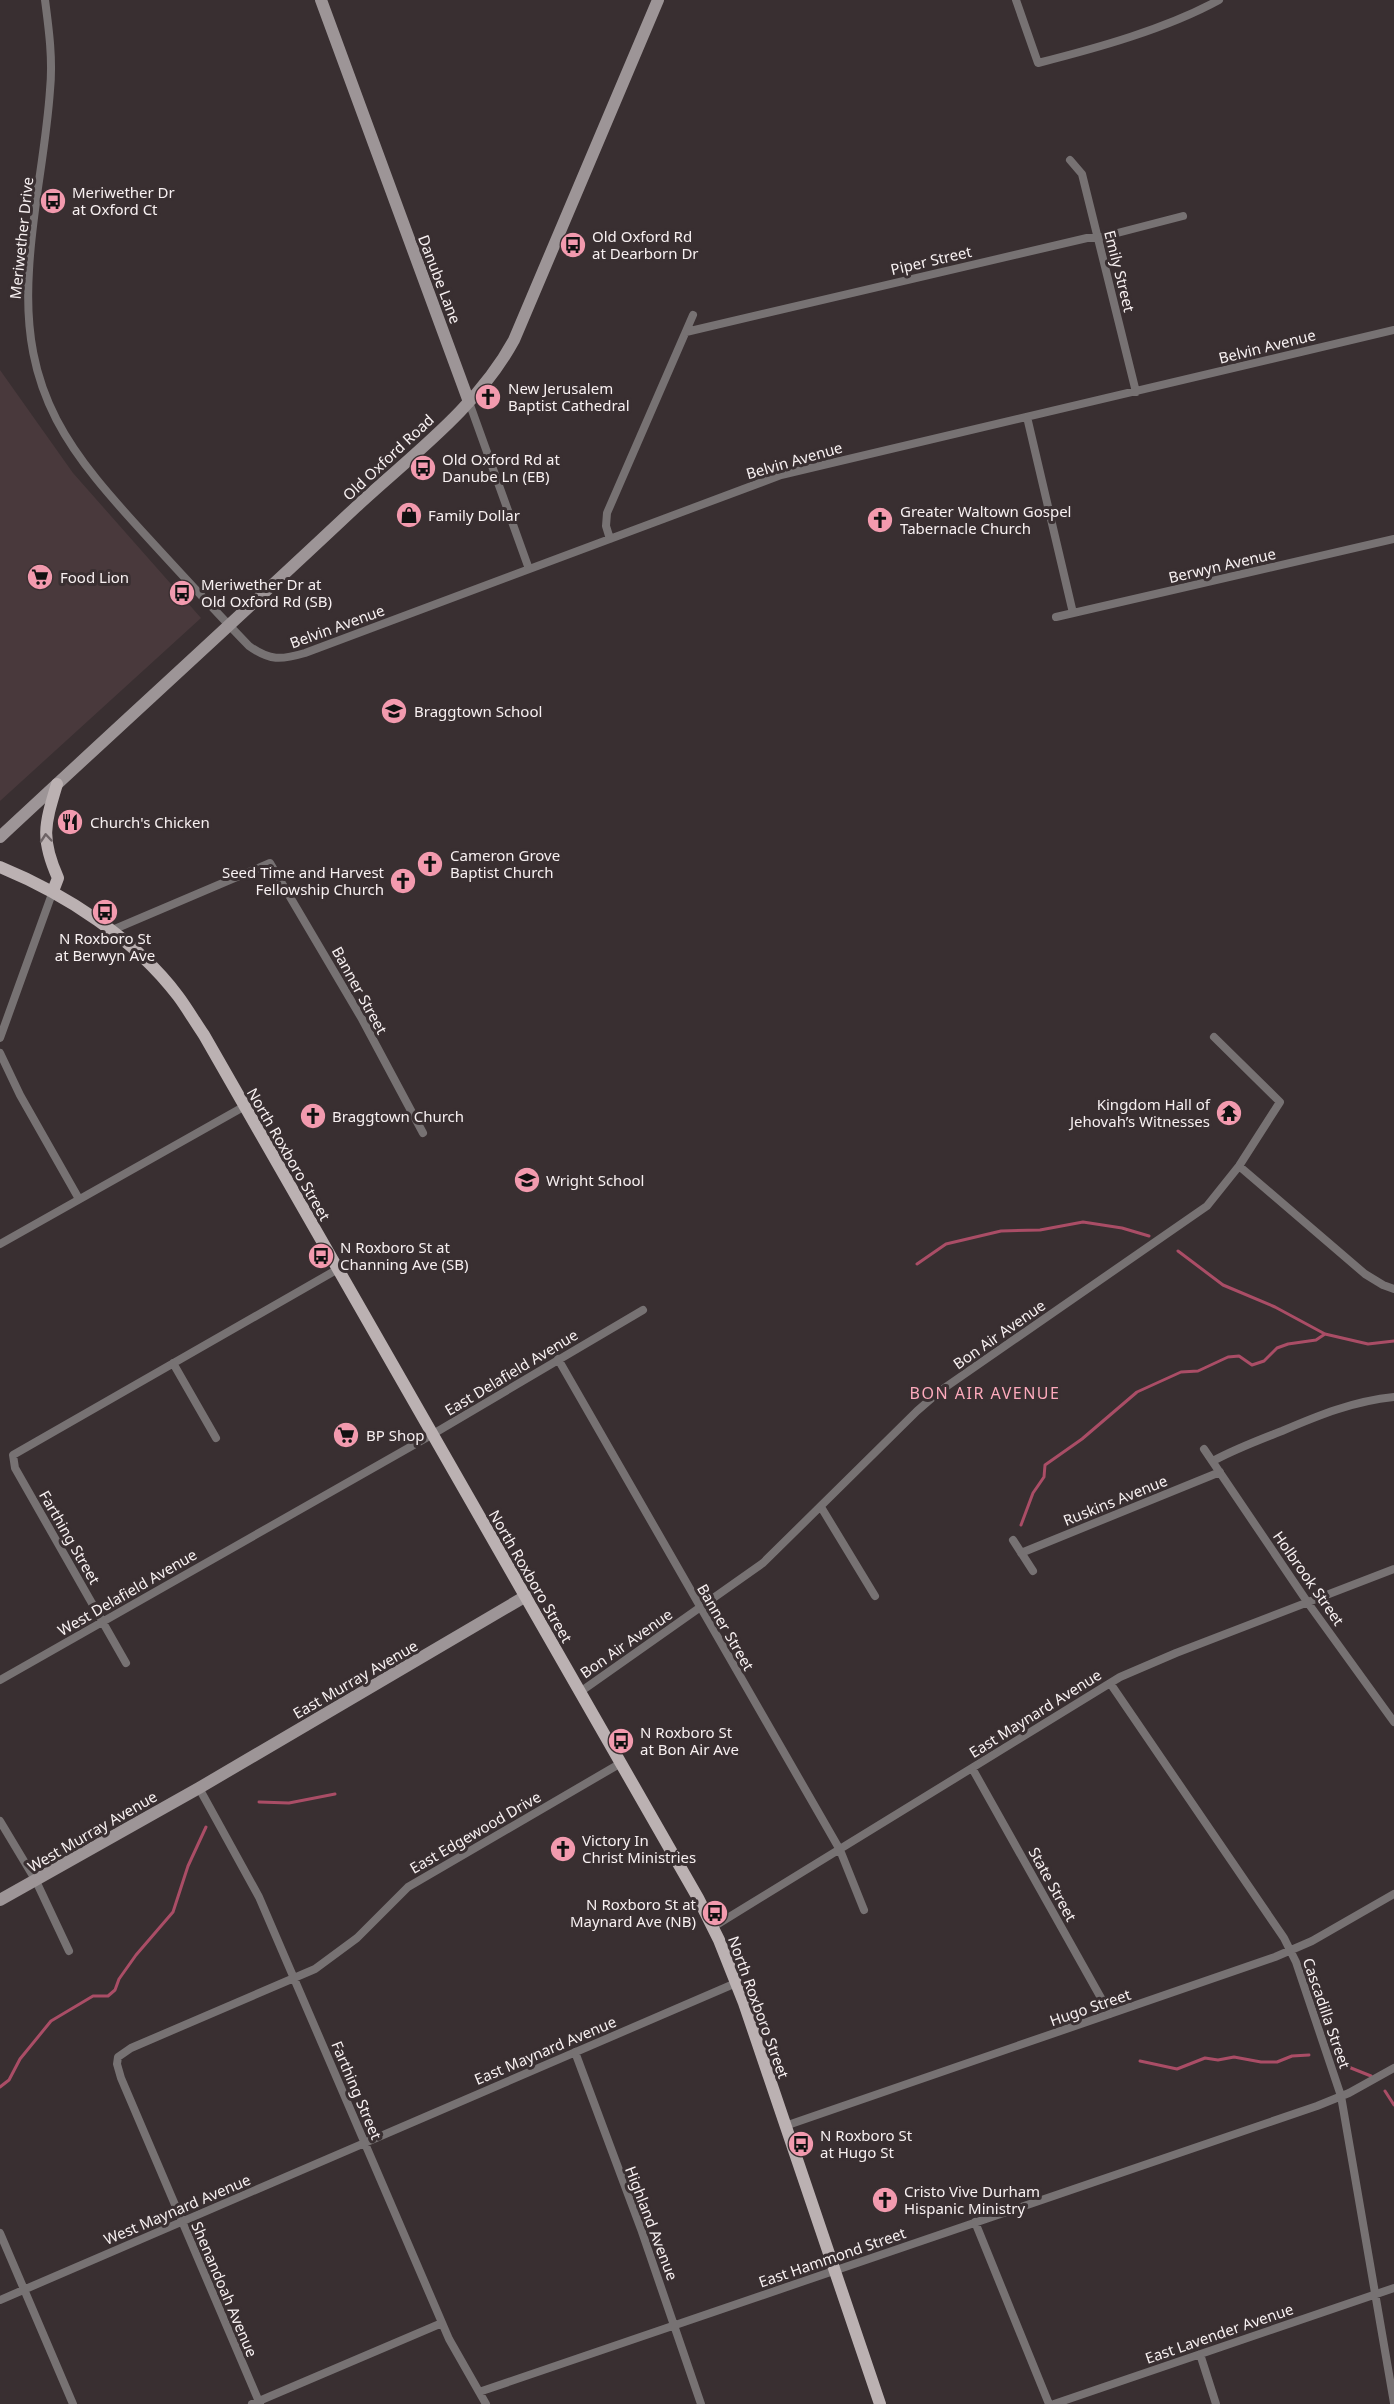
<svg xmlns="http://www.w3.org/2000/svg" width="1394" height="2404" font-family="'Noto Sans',sans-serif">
	<rect width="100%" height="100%" fill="#392f31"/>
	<path fill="#49393c" d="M 0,370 L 73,473 L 201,618 L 0,801 Z"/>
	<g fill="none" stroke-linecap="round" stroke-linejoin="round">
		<path stroke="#aa4d66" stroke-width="3" d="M 1178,1251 L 1223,1285 L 1275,1307 L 1325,1334 L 1368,1344 L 1394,1341
			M 917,1264 L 946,1244 L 1001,1231 L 1040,1230 L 1083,1222 L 1122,1228 L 1149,1236
			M 1021,1525 L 1033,1493 L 1044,1477 L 1045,1465 L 1082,1439 L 1137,1392 L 1181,1372 L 1198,1371 L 1228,1357 L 1239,1356 L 1252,1365 L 1264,1361 L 1277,1348 L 1288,1344 L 1316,1340 L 1325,1334
			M 259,1802 L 289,1803 L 335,1794
			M 1140,2061 L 1177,2069 L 1205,2058 L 1218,2060 L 1234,2057 L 1261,2062 L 1277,2062 L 1292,2056 L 1309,2055
			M 1341,2064 L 1371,2076
			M 0,2087 L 9,2080 L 20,2059 L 51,2021 L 93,1996 L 108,1996 L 115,1990 L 119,1979 L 136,1955 L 173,1912 L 188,1866 L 206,1827
			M 1385,2091 L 1394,2105"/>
		<path stroke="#777273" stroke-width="8" d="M 45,0 C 49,30 53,60 50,90 C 46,150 32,210 29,270 C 21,396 70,453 150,540 C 183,576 216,612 249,646 C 270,661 281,660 305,653 L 781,475 L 1394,330
			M 1016,0 L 1038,63 C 1097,48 1166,29 1219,0
			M 1070,160 L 1082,174 L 1136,392
			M 686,332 L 1087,238 L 1098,238 L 1183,216
			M 469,402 L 529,569
			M 1027,417 L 1073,613
			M 610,539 L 606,526 L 607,513 L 693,315
			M 1056,617 L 1394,539
			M 110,931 L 270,863 L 362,1019 L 423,1133
			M 0,1038 L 53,891
			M 0,1053 L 20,1095 L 79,1199
			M 1239,1166 L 1365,1274 L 1383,1285 L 1394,1289
			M 0,1244 L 245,1106
			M 558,1359 L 840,1850 L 864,1910
			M 173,1363 L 216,1438
			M 1204,1449 L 1308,1603 L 1394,1722
			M 1213,1461 C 1235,1449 1259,1440 1282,1431 C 1319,1415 1354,1401 1394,1397
			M 821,1507 L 875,1596
			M 1013,1540 L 1033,1571
			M 1021,1553 L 1220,1472
			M 126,1663 L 15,1468 L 13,1455 L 338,1269
			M 0,1680 L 433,1434 L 643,1310
			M 1110,1683 L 1284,1938 L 1296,1962 L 1341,2096 L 1394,2403
			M 580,1692 L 763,1563 L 917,1411 L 940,1391 L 1207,1206 L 1239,1166 L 1280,1102 L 1214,1037
			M 972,1768 L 1110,2014
			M 199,1788 L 259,1897 L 449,2339 L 486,2404
			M 0,1821 L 36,1881 L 69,1951
			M 713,1927 L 1120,1677 L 1176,1653 L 1394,1569
			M 575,2052 L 641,2229 L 701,2404
			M 785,2126 L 1275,1957 L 1312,1941 L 1394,1894
			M 975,2222 L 1049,2404
			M 0,2233 L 73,2404
			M 0,2300 L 736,1983
			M 1200,2354 L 1216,2404
			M 479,2392 L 1317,2106 L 1349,2093 L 1394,2068
			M 252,2404 L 442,2323
			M 260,2404 L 121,2078 L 117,2064 L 118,2057 L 131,2048 L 315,1969 L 357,1938 L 408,1887 L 621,1763
			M 1054,2404 L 1394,2288"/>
		<path stroke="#9d9597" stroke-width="12" d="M 321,0 L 469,402
			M 0,837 C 118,727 238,618 356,507 C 412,455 477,408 514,340 L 658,0
			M 0,1900 L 199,1788 L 526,1596"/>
		<path stroke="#bbb1b2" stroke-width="12" d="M 0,867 C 66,894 135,939 178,996 C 187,1008 195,1022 204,1035 L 698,1898 L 719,1940 L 744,2003 L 880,2404
			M 53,891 L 58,878 C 40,838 45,824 57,784"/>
	</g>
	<defs><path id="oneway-chevron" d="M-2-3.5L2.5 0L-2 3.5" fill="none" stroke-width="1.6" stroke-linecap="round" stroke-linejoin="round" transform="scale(1.5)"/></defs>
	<use stroke="#6d6365" href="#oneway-chevron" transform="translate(46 838) rotate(-95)"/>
	<defs>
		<g id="bus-disc" transform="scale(1.35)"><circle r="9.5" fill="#f29aae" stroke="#392f31"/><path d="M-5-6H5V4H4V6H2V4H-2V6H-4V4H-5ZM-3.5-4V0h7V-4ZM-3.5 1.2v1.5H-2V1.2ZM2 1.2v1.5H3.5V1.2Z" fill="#111"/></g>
		<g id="church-disc" transform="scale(1.35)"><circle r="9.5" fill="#f29aae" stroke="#392f31"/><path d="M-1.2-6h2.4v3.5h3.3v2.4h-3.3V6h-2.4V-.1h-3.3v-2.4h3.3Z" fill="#111"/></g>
		<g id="shop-disc" transform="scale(1.35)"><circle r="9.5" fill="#f29aae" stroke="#392f31"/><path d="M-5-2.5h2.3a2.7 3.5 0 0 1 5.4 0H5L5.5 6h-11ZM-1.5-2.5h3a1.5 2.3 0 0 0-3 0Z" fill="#111"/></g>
		<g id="supermarket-disc" transform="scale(1.35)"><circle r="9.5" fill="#f29aae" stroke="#392f31"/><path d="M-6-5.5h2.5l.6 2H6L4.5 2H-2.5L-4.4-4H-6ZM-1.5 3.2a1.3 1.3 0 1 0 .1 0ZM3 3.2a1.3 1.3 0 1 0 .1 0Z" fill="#111"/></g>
		<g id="school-disc" transform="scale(1.35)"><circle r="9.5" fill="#f29aae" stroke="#392f31"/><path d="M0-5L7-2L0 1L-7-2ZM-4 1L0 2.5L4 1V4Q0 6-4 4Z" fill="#111"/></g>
		<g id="restaurant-disc" transform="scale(1.35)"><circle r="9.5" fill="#f29aae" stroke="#392f31"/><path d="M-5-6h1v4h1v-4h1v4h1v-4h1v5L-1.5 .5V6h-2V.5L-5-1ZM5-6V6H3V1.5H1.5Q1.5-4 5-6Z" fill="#111"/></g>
		<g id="temple-disc" transform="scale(1.35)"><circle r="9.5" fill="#f29aae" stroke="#392f31"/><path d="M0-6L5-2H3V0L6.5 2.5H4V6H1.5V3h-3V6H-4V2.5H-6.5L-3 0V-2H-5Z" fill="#111"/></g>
	</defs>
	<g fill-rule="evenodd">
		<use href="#bus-disc" x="53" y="201"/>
		<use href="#bus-disc" x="573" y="245"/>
		<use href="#church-disc" x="488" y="397"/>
		<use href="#bus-disc" x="423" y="468"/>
		<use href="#shop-disc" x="409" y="515"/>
		<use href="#church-disc" x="880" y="520"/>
		<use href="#supermarket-disc" x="40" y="577"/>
		<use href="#bus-disc" x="182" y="593"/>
		<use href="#school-disc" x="394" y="711"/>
		<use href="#restaurant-disc" x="70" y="822"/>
		<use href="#church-disc" x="430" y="864"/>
		<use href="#church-disc" x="403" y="881"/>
		<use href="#bus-disc" x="105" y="912"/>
		<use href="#temple-disc" x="1229" y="1113"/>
		<use href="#church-disc" x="313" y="1116"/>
		<use href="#school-disc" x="527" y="1180"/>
		<use href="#bus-disc" x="321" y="1256"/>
		<use href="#supermarket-disc" x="346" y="1435"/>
		<use href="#bus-disc" x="621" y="1741"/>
		<use href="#church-disc" x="563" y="1849"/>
		<use href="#bus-disc" x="715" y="1913"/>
		<use href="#bus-disc" x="801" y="2144"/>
		<use href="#church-disc" x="885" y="2200"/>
	</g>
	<g text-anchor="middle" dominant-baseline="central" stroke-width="6" stroke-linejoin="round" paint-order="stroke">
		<g font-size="15" fill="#f7f0f1" stroke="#392f31" text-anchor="start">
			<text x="72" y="192">Meriwether Dr<tspan x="72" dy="17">at Oxford Ct</tspan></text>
			<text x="592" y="236">Old Oxford Rd<tspan x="592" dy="17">at Dearborn Dr</tspan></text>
			<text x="508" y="388">New Jerusalem<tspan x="508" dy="17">Baptist Cathedral</tspan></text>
			<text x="442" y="459">Old Oxford Rd at<tspan x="442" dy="17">Danube Ln (EB)</tspan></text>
			<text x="900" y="511">Greater Waltown Gospel<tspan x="900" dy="17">Tabernacle Church</tspan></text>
			<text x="428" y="515">Family Dollar</text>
			<text x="60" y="577">Food Lion</text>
			<text x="201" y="584">Meriwether Dr at<tspan x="201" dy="17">Old Oxford Rd (SB)</tspan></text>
			<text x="414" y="711">Braggtown School</text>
			<text x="90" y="822">Church's Chicken</text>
			<text x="450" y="855">Cameron Grove<tspan x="450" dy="17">Baptist Church</tspan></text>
			<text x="384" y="872" text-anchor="end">Seed Time and Harvest<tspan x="384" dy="17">Fellowship Church</tspan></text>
			<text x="105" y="938" text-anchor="middle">N Roxboro St<tspan x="105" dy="17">at Berwyn Ave</tspan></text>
			<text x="1210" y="1104" text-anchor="end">Kingdom Hall of<tspan x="1210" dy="17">Jehovah’s Witnesses</tspan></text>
			<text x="332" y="1116">Braggtown Church</text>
			<text x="546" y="1180">Wright School</text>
			<text x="340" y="1247">N Roxboro St at<tspan x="340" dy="17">Channing Ave (SB)</tspan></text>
			<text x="366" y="1435">BP Shop</text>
			<text x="640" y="1732">N Roxboro St<tspan x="640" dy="17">at Bon Air Ave</tspan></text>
			<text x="582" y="1840">Victory In<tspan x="582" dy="17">Christ Ministries</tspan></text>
			<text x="696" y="1904" text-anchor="end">N Roxboro St at<tspan x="696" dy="17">Maynard Ave (NB)</tspan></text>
			<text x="820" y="2135">N Roxboro St<tspan x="820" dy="17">at Hugo St</tspan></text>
			<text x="904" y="2191">Cristo Vive Durham<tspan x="904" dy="17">Hispanic Ministry</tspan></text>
		</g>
		<g font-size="15" fill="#f7f0f1" stroke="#392f31">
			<text transform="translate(21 238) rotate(-84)">Meriwether Drive</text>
			<text transform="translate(931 260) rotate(-13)">Piper Street</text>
			<text transform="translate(1120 271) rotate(76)">Emily Street</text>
			<text transform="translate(440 279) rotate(69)">Danube Lane</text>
			<text transform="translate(1267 346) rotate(-14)">Belvin Avenue</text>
			<text transform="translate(388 457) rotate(-43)">Old Oxford Road</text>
			<text transform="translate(794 460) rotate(-16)">Belvin Avenue</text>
			<text transform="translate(1222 565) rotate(-13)">Berwyn Avenue</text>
			<text transform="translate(337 626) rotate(-20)">Belvin Avenue</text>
			<text transform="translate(360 990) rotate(61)">Banner Street</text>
			<text transform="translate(289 1154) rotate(60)">North Roxboro Street</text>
			<text transform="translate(999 1334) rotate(-35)">Bon Air Avenue</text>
			<text transform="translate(511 1372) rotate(-31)">East Delafield Avenue</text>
			<text transform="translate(1115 1500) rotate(-22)">Ruskins Avenue</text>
			<text transform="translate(70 1537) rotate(60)">Farthing Street</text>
			<text transform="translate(531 1576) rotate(60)">North Roxboro Street</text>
			<text transform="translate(1309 1578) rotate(55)">Holbrook Street</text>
			<text transform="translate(127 1592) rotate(-30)">West Delafield Avenue</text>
			<text transform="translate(726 1627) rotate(60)">Banner Street</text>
			<text transform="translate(626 1643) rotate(-35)">Bon Air Avenue</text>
			<text transform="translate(355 1679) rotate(-30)">East Murray Avenue</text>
			<text transform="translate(1035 1713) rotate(-32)">East Maynard Avenue</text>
			<text transform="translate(92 1831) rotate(-30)">West Murray Avenue</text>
			<text transform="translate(475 1832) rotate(-30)">East Edgewood Drive</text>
			<text transform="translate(1053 1884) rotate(61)">State Street</text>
			<text transform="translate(759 2007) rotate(70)">North Roxboro Street</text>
			<text transform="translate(1090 2007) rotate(-19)">Hugo Street</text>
			<text transform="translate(1327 2013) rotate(71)">Cascadilla Street</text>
			<text transform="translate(545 2050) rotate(-23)">East Maynard Avenue</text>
			<text transform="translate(357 2090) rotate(67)">Farthing Street</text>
			<text transform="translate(177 2209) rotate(-23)">West Maynard Avenue</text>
			<text transform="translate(652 2223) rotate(69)">Highland Avenue</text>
			<text transform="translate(832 2257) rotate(-19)">East Hammond Street</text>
			<text transform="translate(225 2289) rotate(67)">Shenandoah Avenue</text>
			<text transform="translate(1219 2333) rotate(-19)">East Lavender Avenue</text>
		</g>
		<g font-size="16" letter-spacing="1.5" fill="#fdaabc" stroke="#392f31">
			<text x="985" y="1393">BON AIR AVENUE</text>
		</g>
	</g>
</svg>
